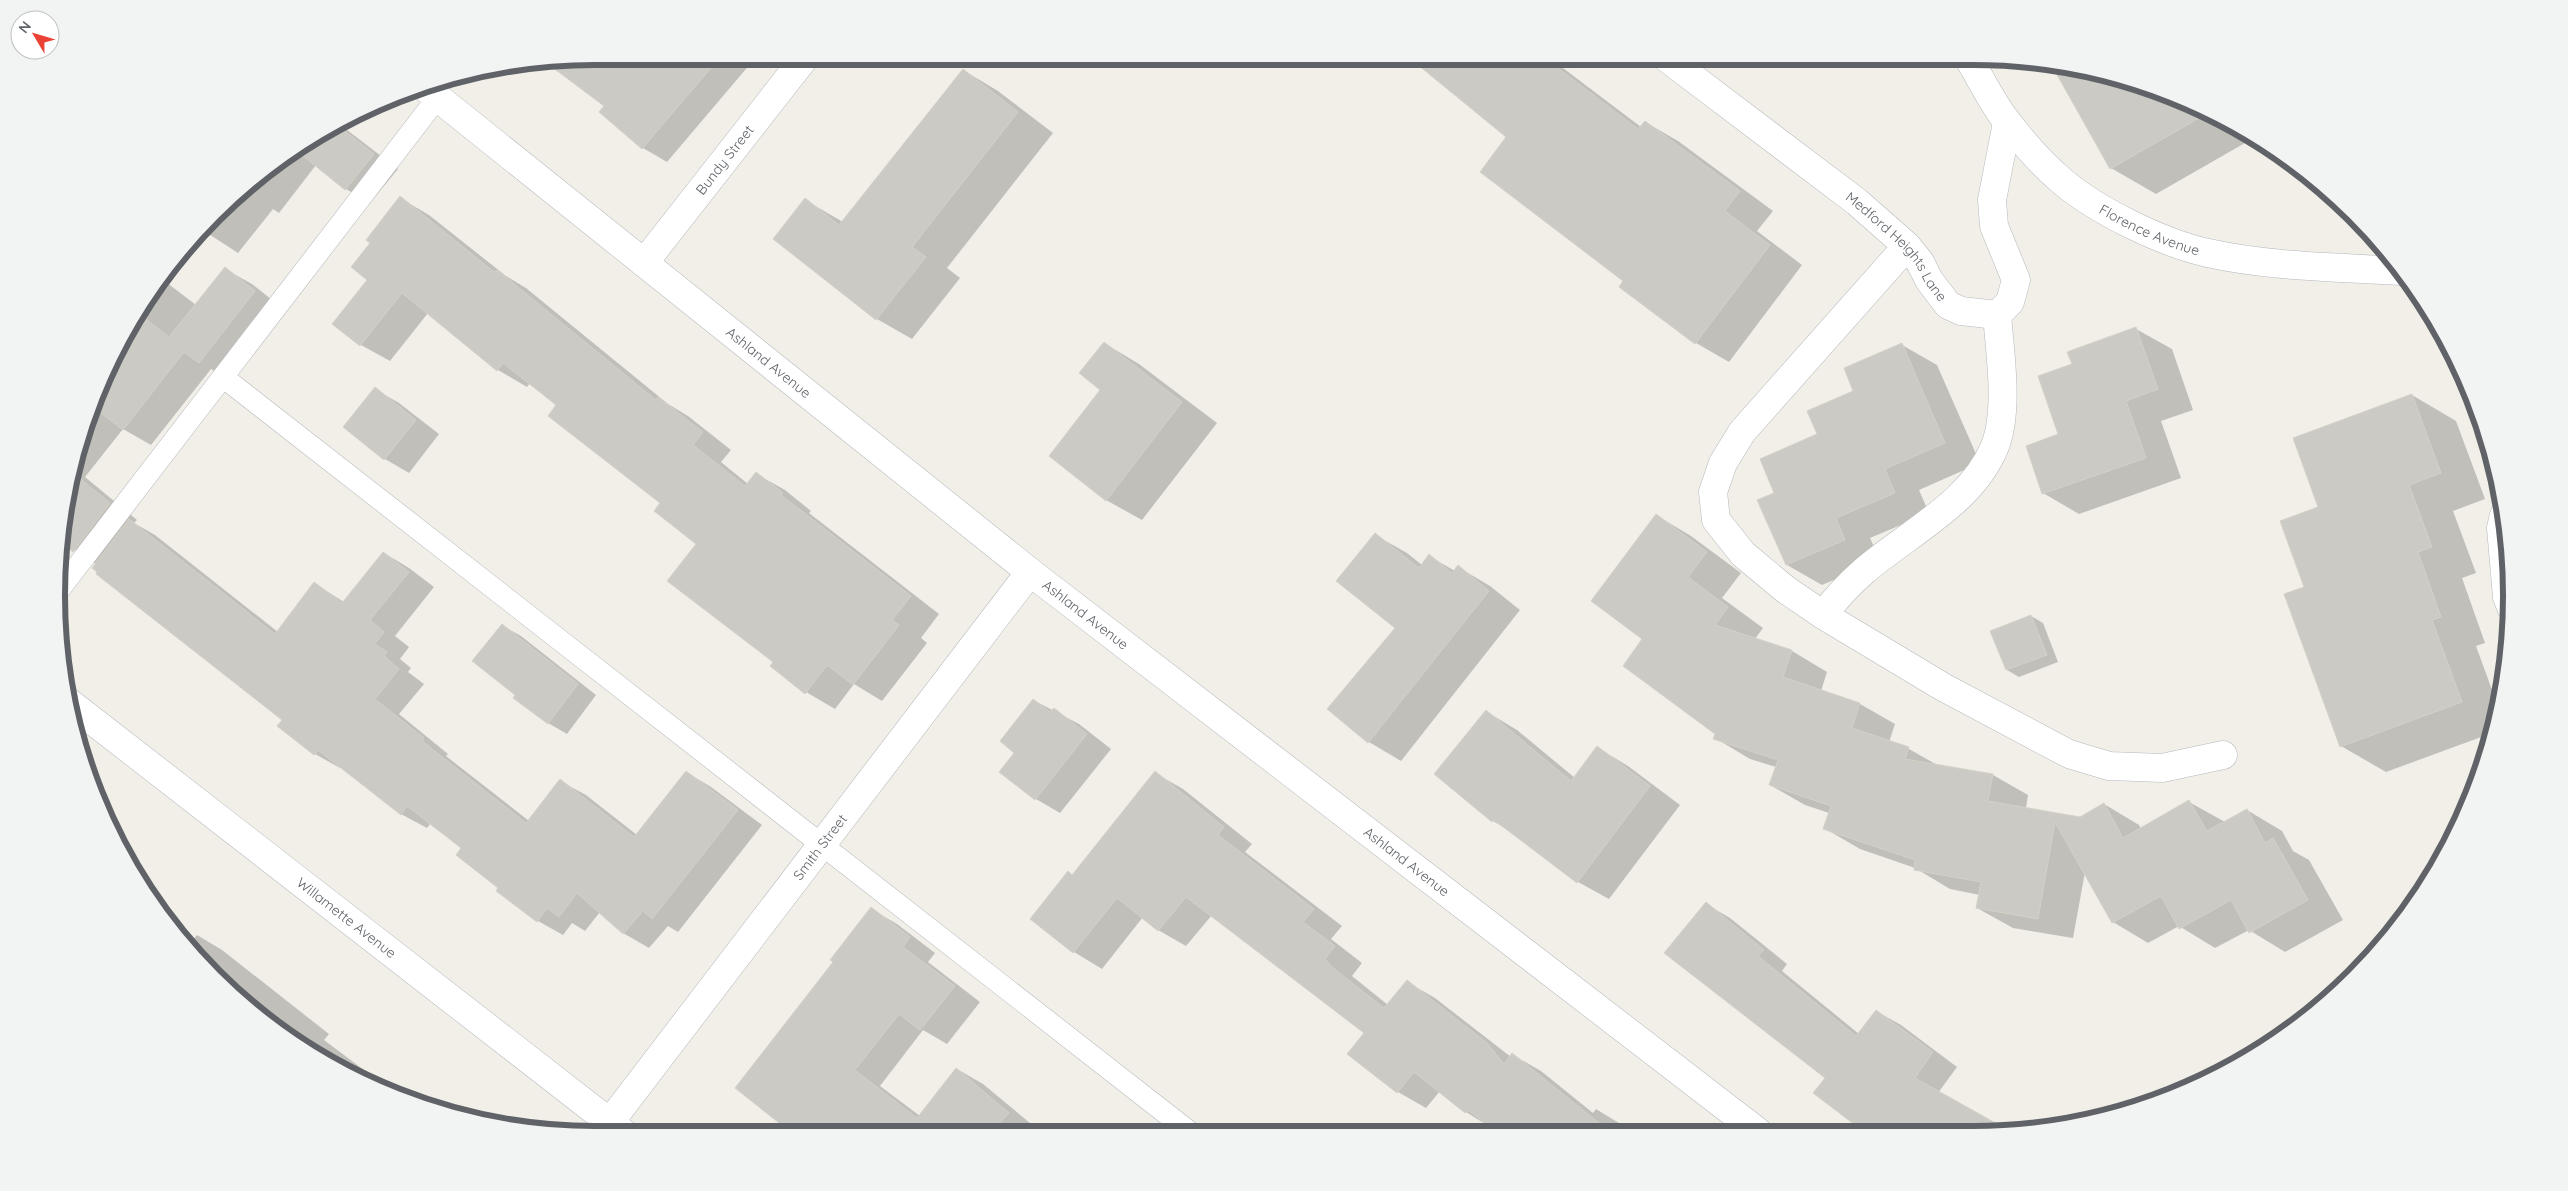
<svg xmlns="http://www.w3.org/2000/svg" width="2568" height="1191" font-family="Quicksand,sans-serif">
	<rect width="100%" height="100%" fill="#f1efe8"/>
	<path fill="#0003" d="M 596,56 L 757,56 L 667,162 L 643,148 L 600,112 L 605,106 Z
		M 1422,56 L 1555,56 L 1565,65 L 1563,68 L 1641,127 L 1645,122 L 1678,141 L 1773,211 L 1757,231 L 1802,265 L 1729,362 L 1696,343 L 1621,287 L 1625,281 L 1508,137 Z
		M 2052,64 L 2077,67 L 2179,97 L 2236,128 L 2245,143 L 2156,194 L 2111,168 Z
		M 963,70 L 998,91 L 1053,133 L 947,268 L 960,278 L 912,339 L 877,319 L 775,239 L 805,200 L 843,222 Z
		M 338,123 L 398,169 L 370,203 L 346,189 L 316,165 L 279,213 L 273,209 L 238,253 L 201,229 L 240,190 L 326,128 Z
		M 400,198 L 429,215 L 506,276 L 526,288 L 668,404 L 688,416 L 731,450 L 721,462 L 748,484 L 756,474 L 785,490 L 811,511 L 809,513 L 939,614 L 921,638 L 927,643 L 882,701 L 854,684 L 835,709 L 806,692 L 774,662 L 698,543 L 661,503 L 558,405 L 530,383 L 527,387 L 498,370 L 428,313 L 390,361 L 361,345 L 372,242 Z
		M 225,269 L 252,284 L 282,308 L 227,378 L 211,369 L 151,445 L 123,429 L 85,477 L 137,520 L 134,523 L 155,535 L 278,632 L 314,583 L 344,602 L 384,553 L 409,568 L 434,587 L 395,636 L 409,647 L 400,659 L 411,668 L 408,672 L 424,684 L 399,714 L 448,754 L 446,756 L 529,821 L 560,781 L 586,795 L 637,835 L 686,772 L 711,787 L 762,825 L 678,932 L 668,926 L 649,948 L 623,933 L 600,912 L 585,931 L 572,923 L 563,935 L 538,921 L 500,888 L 463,848 L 431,823 L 427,828 L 401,814 L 341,767 L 340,768 L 315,754 L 283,720 L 96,564 L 62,541 L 67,491 L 85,422 L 128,326 L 162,279 L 196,305 Z
		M 2136,329 L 2172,349 L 2193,410 L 2161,421 L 2181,478 L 2079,514 L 2043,493 L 2060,435 L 2073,365 Z
		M 1104,343 L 1139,364 L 1217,423 L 1142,520 L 1106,500 Z
		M 1902,345 L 1937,365 L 1980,463 L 1919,490 L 1929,513 L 1870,538 L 1880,560 L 1822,585 L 1787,565 L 1776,494 L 1855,392 Z
		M 375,389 L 399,403 L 439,434 L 409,473 L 385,459 L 345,427 Z
		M 2412,395 L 2456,421 L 2485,499 L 2453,511 L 2476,573 L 2462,578 L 2485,643 L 2476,646 L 2499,709 L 2492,733 L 2386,772 L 2341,746 L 2305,588 L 2320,507 Z
		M 1656,515 L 1691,536 L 1741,573 L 1722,598 L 1763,628 L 1755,639 L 1792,651 L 1827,672 L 1821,691 L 1860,704 L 1895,724 L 1889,742 L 1909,749 L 1939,766 L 1993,775 L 2028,795 L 2026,808 L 2080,818 L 2104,804 L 2139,825 L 2141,829 L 2189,802 L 2225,822 L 2247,810 L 2282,831 L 2293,851 L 2309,860 L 2343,920 L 2285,952 L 2249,930 L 2215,948 L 2179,926 L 2148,943 L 2113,922 L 2085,872 L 2073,938 L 2013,928 L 1977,908 L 1980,895 L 1950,889 L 1915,868 L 1860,849 L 1824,828 L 1829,813 L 1805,805 L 1770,785 L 1776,767 L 1750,759 L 1715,738 L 1716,733 L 1644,638 Z
		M 1375,535 L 1407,553 L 1422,565 L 1429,556 L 1455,571 L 1458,567 L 1490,586 L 1520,610 L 1401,761 L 1369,742 L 1329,709 L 1397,628 Z
		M 2031,616 L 2043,623 L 2058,662 L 2019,677 L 2007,670 Z
		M 503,626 L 521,636 L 596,695 L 567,734 L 548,723 L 516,695 Z
		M 1033,700 L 1079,724 L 1111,749 L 1060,813 L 1036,799 L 1000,772 L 1016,752 Z
		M 1487,712 L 1517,730 L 1575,778 L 1598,748 L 1628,766 L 1680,805 L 1609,899 L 1578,882 L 1513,833 L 1493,821 Z
		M 1155,773 L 1183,789 L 1252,844 L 1245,852 L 1342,926 L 1331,939 L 1362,963 L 1352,976 L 1388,1005 L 1407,982 L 1435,998 L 1511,1057 L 1513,1055 L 1541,1071 L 1593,1113 L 1596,1109 L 1632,1131 L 1498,1132 L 1466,1112 L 1440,1091 L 1426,1108 L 1398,1092 L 1349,1054 L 1366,1033 L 1212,915 L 1186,946 L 1158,930 L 1143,917 L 1102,969 L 1074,952 L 1032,918 L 1068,873 L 1073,876 Z
		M 1706,904 L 1730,918 L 1787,964 L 1782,971 L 1859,1034 L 1876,1011 L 1901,1025 L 1957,1067 L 1938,1093 L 2006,1130 L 1868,1131 L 1827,1078 Z
		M 871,909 L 897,924 L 935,953 L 928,962 L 980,1002 L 947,1044 L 923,1030 L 880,1086 L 920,1116 L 957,1069 L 983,1084 L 1042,1133 L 795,1134 L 736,1087 L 834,962 Z
		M 177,932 L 192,941 L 197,935 L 222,950 L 329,1034 L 324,1040 L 400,1097 L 326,1062 L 240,1001 L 190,951 Z
		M 1299,1127 L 1309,1132 L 1294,1133 Z"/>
	<path fill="#cccac5" stroke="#d6d1c6" d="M 596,56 L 721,56 L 642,149 L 599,112 L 604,106 L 544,61 Z
		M 1407,56 L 1542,56 L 1638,129 L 1645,121 L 1740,191 L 1725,211 L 1770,245 L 1695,344 L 1619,287 L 1623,281 L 1480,172 L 1506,137 Z
		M 2051,64 L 2077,67 L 2179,97 L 2208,113 L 2110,169 Z
		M 963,69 L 1018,112 L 912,247 L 926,257 L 876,320 L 773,239 L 805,198 L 839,225 Z
		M 336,124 L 374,154 L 345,190 L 296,150 Z
		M 400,196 L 494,272 L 497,270 L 656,400 L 658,397 L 703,432 L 693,445 L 745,486 L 756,472 L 783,493 L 781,495 L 911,596 L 892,620 L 899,625 L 853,685 L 827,665 L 805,694 L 770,666 L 773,662 L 667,581 L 696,544 L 654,511 L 660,503 L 548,416 L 556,405 L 503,363 L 497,371 L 402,293 L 360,346 L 332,324 L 367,280 L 351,267 L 370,243 L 366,240 Z
		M 225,267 L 255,291 L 199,363 L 184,352 L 123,430 L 92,406 L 108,372 L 126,348 L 121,343 L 128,326 L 138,313 L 169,337 Z
		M 2136,327 L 2158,389 L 2126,401 L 2146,458 L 2042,494 L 2026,446 L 2058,434 L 2038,376 L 2072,364 L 2067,352 Z
		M 1104,342 L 1182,402 L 1106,501 L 1049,456 L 1100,390 L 1079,373 Z
		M 1902,343 L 1945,443 L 1885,469 L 1895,493 L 1836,518 L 1845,540 L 1786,565 L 1757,500 L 1774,493 L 1760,459 L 1817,434 L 1807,411 L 1853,391 L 1844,368 Z
		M 375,387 L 416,420 L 384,460 L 343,427 Z
		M 2412,394 L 2441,473 L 2409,485 L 2432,547 L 2418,552 L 2441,617 L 2432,620 L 2462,702 L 2340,747 L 2284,594 L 2304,587 L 2280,521 L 2318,507 L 2293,438 Z
		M 72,472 L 110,503 L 73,552 L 61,542 L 67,491 Z
		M 1656,514 L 1707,552 L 1688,577 L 1728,607 L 1715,625 L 1792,650 L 1783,677 L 1860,703 L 1852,728 L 1909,747 L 1905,759 L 1993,774 L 1988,801 L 2080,817 L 2104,803 L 2123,838 L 2189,800 L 2207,831 L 2247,809 L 2265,843 L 2273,838 L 2308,900 L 2249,933 L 2231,900 L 2179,929 L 2161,896 L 2112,923 L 2055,822 L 2038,919 L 1976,908 L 1981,882 L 1914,870 L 1915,860 L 1823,829 L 1831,806 L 1769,785 L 1778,760 L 1713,739 L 1715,734 L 1623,666 L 1642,639 L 1591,601 Z
		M 129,519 L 275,634 L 314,582 L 342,603 L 383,552 L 409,572 L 370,620 L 384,632 L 375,644 L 387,652 L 384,656 L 399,669 L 375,699 L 424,738 L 422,741 L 526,823 L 560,779 L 634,837 L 686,771 L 738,810 L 652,919 L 643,911 L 623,934 L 577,893 L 559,917 L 547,908 L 537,922 L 496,891 L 498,888 L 456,855 L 461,848 L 407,806 L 401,815 L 318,750 L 314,755 L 277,726 L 282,720 L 96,574 L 97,572 L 92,568 Z
		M 1375,533 L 1419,568 L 1429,554 L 1452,573 L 1458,565 L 1489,591 L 1368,743 L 1327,709 L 1395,628 L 1336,581 Z
		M 2031,615 L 2047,655 L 2006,670 L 1990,631 Z
		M 502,624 L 578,684 L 548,724 L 513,698 L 515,695 L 472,661 Z
		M 1033,699 L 1050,712 L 1054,708 L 1087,734 L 1035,800 L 999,772 L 1014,753 L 1000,741 Z
		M 1486,710 L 1571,781 L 1597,746 L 1650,786 L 1577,883 L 1494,820 L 1492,822 L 1434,774 Z
		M 1155,771 L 1224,827 L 1218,835 L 1314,909 L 1303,922 L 1335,946 L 1325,959 L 1332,967 L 1384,1008 L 1407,980 L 1487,1043 L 1504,1064 L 1512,1053 L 1609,1131 L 1496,1132 L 1468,1110 L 1465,1113 L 1414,1072 L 1397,1093 L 1347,1054 L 1364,1033 L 1186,897 L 1158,931 L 1117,898 L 1073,953 L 1030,919 L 1068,871 L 1072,875 Z
		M 1706,902 L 1764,950 L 1758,956 L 1856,1036 L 1876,1010 L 1933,1052 L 1915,1078 L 2008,1130 L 1863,1131 L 1813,1093 L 1825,1078 L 1664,953 Z
		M 871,907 L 910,937 L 903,947 L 955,986 L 920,1030 L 899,1014 L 855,1070 L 917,1118 L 956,1068 L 1009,1113 L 991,1133 L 793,1134 L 735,1088 L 833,962 L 830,960 Z"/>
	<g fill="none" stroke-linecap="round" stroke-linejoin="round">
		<g stroke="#b5b8bc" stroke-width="22">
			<path id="lane" d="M 223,377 L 1191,1133
				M 56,594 L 438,97"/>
		</g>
		<g stroke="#b5b8bc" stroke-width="29">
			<g id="street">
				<path id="s1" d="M 1664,56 L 1857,202 L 1907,246 L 1920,262 L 1929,280 L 1948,305 L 1961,311 L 1997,315 L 2010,302 L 2016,280 L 1994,226 L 1992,200 L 2007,123"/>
				<path id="s2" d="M 1967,56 C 1981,78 1992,104 2009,124 C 2025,145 2043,165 2063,182 C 2099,212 2163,243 2208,253 C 2271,267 2337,267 2401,271"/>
				<path id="s3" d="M 422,85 L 1030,572 L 1757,1131"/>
				<path d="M 1907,246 L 1742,432 L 1723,463 L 1713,492 L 1716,520 L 1743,554 L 1785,589 L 1823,615 L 1943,687 L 2069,754 L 2109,766 L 2162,768 L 2223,755"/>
				<path id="s4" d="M 644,263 L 806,56"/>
				<path d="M 2504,515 L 2501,528 L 2507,597 L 2511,607"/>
				<path d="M 1823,615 C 1836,598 1849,584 1864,571 C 1908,533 1972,503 1995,446 C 2009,410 2000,353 1997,315"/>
				<path id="s5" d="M 610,1122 L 1030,572"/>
			</g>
		</g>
		<g stroke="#b6babf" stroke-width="29">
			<g id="secondary">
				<path id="s6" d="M 66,700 L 626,1135"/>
			</g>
		</g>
		<use href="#lane" stroke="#fff" stroke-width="21"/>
		<use href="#street" stroke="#fff" stroke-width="28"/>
		<use href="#secondary" stroke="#fff" stroke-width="28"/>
	</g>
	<g text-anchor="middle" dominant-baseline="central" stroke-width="4" stroke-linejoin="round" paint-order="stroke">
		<g font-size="14" fill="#5f6368" stroke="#fff">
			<text stroke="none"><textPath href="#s4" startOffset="131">Bundy Street</textPath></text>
			<text stroke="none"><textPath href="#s2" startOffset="259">Florence Avenue</textPath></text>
			<text stroke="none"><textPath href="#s1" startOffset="302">Medford Heights Lane</textPath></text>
			<text stroke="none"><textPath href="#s3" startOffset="444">Ashland Avenue</textPath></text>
			<text stroke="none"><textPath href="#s3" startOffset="849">Ashland Avenue</textPath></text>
			<text stroke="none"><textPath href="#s5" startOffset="346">Smith Street</textPath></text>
			<text stroke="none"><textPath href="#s3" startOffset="1254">Ashland Avenue</textPath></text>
			<text stroke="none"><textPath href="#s6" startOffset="355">Willamette Avenue</textPath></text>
		</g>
	</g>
	<path d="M0 0H2568V1191H0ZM595 65H1973A530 530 0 0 1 2503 595V596A530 530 0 0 1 1973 1126H595A530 530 0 0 1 65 596V595A530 530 0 0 1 595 65Z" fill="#f2f3f3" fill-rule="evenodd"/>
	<path fill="none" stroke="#5f6368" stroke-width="6" d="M595 65H1973A530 530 0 0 1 2503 595V596A530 530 0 0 1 1973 1126H595A530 530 0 0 1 65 596V595A530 530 0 0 1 595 65Z"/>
	<g transform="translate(35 35) rotate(308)"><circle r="24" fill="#ffffff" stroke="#bfc1c3"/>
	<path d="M0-4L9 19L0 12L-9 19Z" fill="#ea4335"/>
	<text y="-8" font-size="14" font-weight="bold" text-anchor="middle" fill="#5f6368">N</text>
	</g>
</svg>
